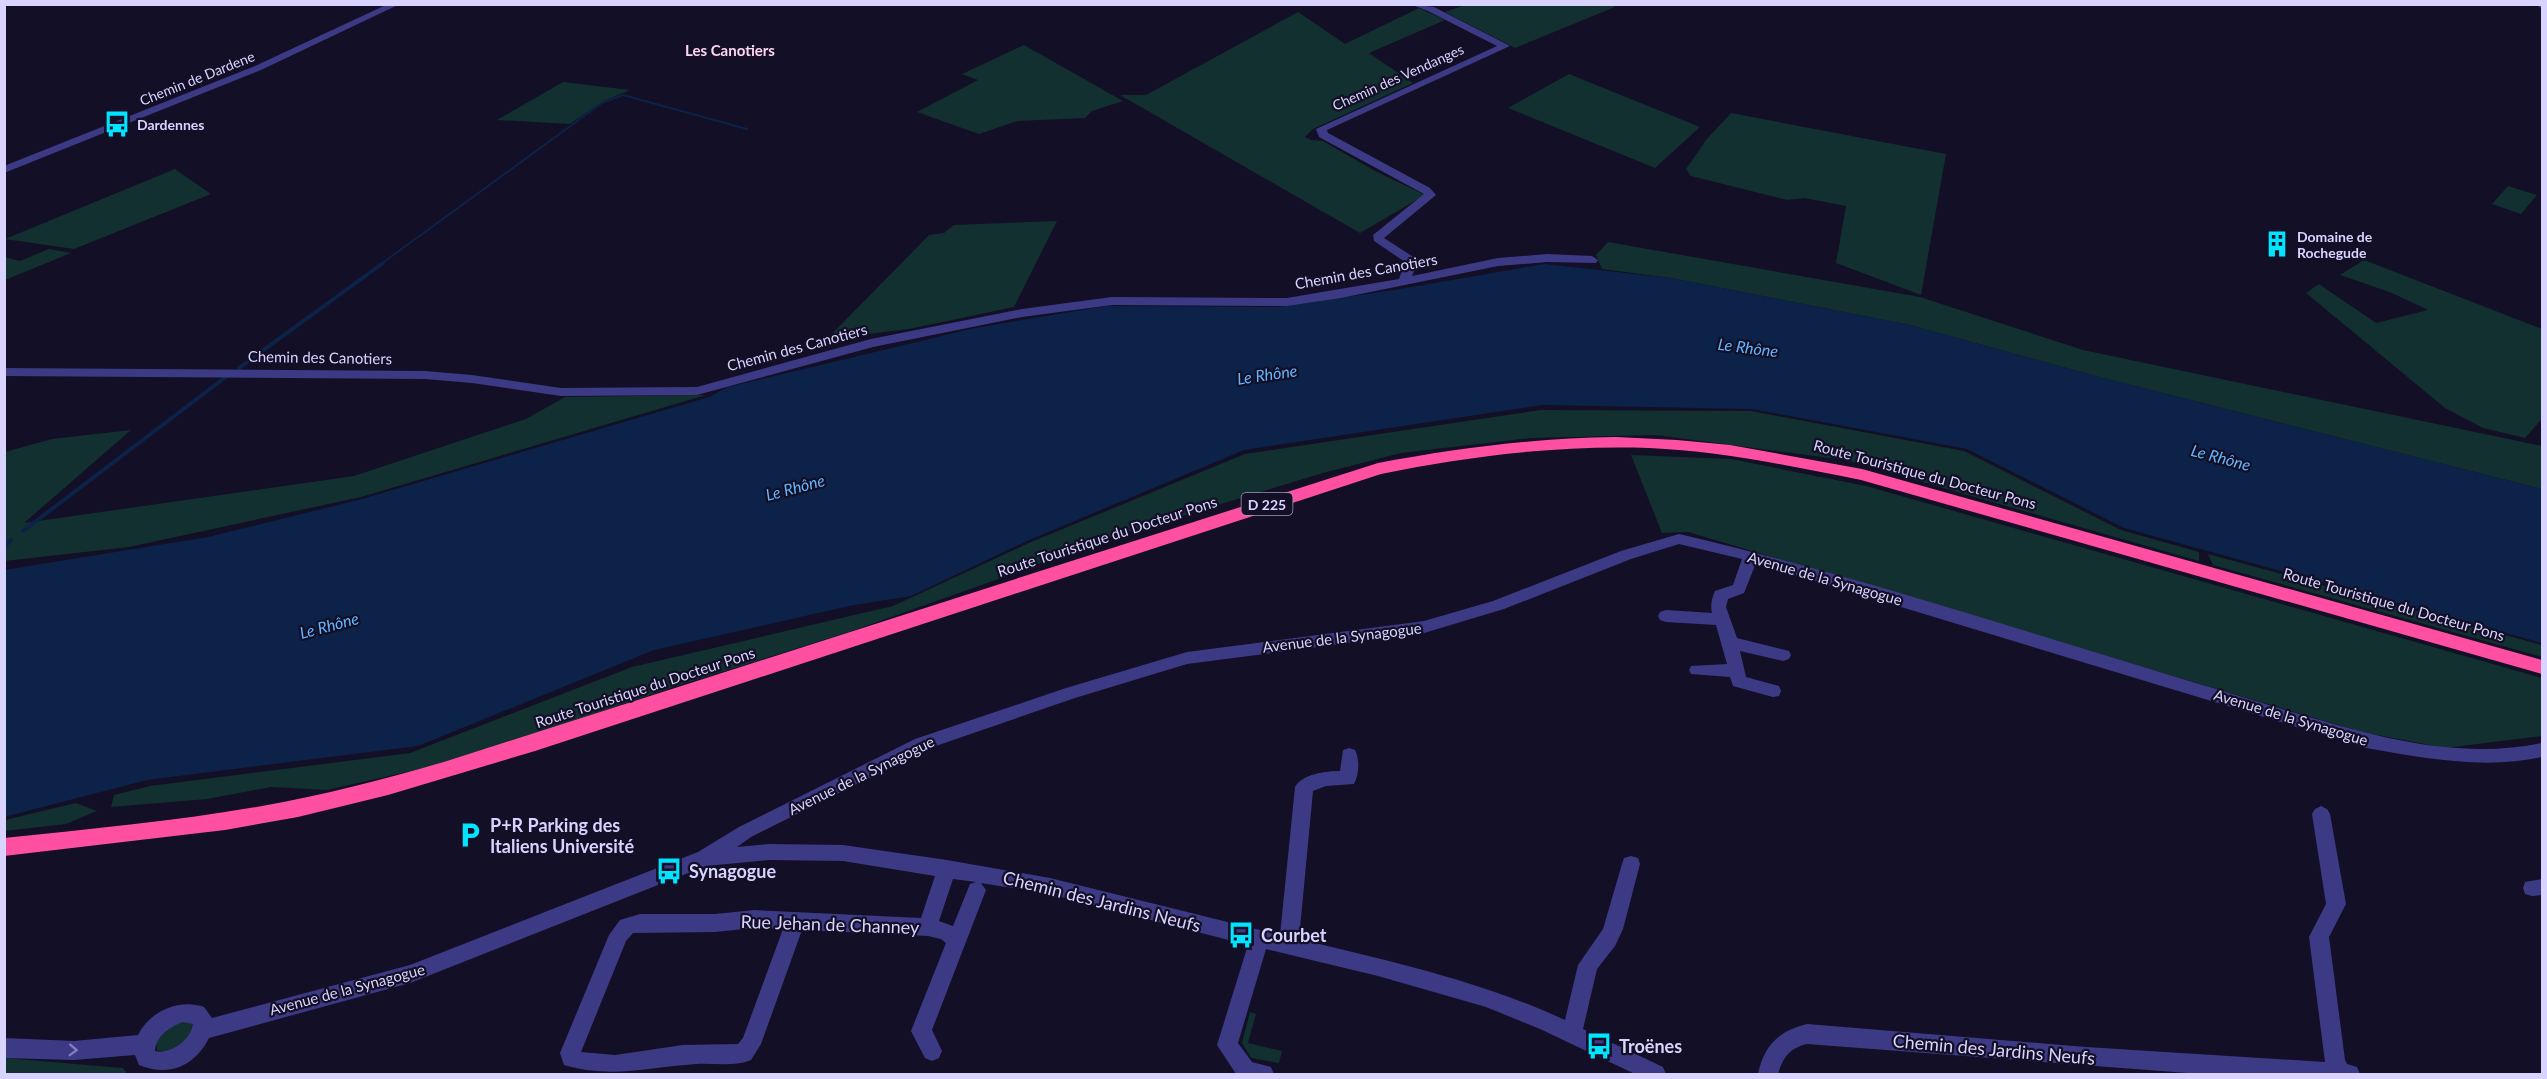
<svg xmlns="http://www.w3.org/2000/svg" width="2547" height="1079" font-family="Lato,sans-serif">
	<rect width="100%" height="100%" fill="#130f26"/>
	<path fill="#12302f" d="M 1465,5 L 1610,4 L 1615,7 L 1515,48 L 1445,12 Z
		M 1419,8 L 1445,20 L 1369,53 L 1413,83 L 1313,129 L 1305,137 L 1311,140 L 1323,141 L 1375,171 L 1425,195 L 1360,233 L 1120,95 L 1146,95 L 1298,12 L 1345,44 Z
		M 1024,45 L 1123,101 L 1092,111 L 1085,118 L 1017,121 L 979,134 L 917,112 L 978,80 L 962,74 Z
		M 1569,74 L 1700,127 L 1655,168 L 1508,108 Z
		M 563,82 L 630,90 L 602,102 L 570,124 L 497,120 Z
		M 1731,113 L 1946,154 L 1921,295 L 1836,263 L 1846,206 L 1804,198 L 1787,200 L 1691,176 L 1686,169 L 1706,140 Z
		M 175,169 L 211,194 L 74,249 L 5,239 Z
		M 2508,186 L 2537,195 L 2521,214 L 2492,204 Z
		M 1057,221 L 1014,307 L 909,329 L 827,339 L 929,235 L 944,233 L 954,225 Z
		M 1608,242 L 1920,297 L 2083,350 L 2542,446 L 2542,489 L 2088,374 L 1910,325 L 1671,278 L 1602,269 L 1596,255 Z
		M 49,249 L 71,253 L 5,280 L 5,257 L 20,261 Z
		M 2364,260 L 2542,329 L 2542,419 L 2525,438 L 2483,428 L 2445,408 L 2306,293 L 2319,284 L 2376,323 L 2428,310 L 2392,293 L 2340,275 Z
		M 706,395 L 361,497 L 129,547 L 5,561 L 5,452 L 52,439 L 131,430 L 24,523 L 354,476 L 526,419 L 565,397 Z
		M 1541,410 L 1751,411 L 1964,451 L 2121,530 L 2199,552 L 2199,561 L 1845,460 L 1656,435 L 1530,438 L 1401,453 L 1323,473 L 1083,546 L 1018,572 L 849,632 L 680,685 L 455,761 L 327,790 L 271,787 L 207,799 L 111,807 L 114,795 L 150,786 L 410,753 L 632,667 L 893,606 L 1031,542 L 1245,454 Z
		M 1631,455 L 1731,459 L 1866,486 L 2542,678 L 2542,736 L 2445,748 L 2362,732 L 1688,532 L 1662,533 Z
		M 2208,554 L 2542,645 L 2542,657 L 2213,565 Z
		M 76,803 L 97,811 L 66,824 L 5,831 L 5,820 Z
		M 1250,1012 L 1256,1014 L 1248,1043 L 1282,1051 L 1279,1063 L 1251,1058 L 1242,1043 Z
		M 178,1021 L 194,1024 L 193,1034 C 183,1043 172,1056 157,1050 L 156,1040 Z
		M 4,1058 L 123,1068 L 126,1072 L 125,1074 L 5,1074 Z"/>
	<path fill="#0c2248" d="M 1545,264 L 1671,278 L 1910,325 L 2088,374 L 2542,489 L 2542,643 L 2124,528 L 1967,449 L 1752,409 L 1542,405 L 1244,450 L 1027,541 L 911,596 L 849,606 L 654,650 L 418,746 L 147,780 L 4,817 L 4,570 L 208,537 L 362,499 L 709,397 L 728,387 L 975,328 L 1106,306 L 1279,307 L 1394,290 Z"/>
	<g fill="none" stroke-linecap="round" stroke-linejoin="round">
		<path stroke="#0c2248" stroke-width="2" d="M 381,264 L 602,103 L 623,95 L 747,129"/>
		<path stroke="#0c2248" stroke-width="4" d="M 239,368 L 383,263
			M 23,531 L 227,376
			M 4,547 L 11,540"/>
		<path fill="#3d3a85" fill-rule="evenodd" d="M 388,4 L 400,4 L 261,70 L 4,173 L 4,166 L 255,66 Z
			M 1410,4 L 1434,7 L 1510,46 L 1327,130 L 1328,133 L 1430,188 L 1436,195 L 1384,238 L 1415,258 L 1417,265 L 1412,276 L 1498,258 L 1547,254 L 1592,256 L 1598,260 L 1596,263 L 1547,262 L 1498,266 L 1341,298 L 1287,306 L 1112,305 L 1022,317 L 873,347 L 697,395 L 561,396 L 472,383 L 425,379 L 4,376 L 4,368 L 425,371 L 472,375 L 561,388 L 697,387 L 871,339 L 1022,309 L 1112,297 L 1287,298 L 1399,279 L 1405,262 L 1374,241 L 1373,235 L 1424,194 L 1319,137 L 1316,129 L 1497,46 L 1428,11 Z
			M 2535,4 L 2542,4 L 2542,9 Z
			M 1679,534 C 1838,571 1994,622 2150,669 C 2196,683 2242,697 2289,711 C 2370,735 2456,761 2542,743 L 2542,757 C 2484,770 2424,758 2366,748 L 1756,563 L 1744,593 L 1728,599 L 1726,607 L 1737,638 L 1789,651 L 1791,655 L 1789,659 L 1783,661 L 1740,651 L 1746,677 L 1779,686 L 1781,691 L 1779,696 L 1773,697 L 1733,686 L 1730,677 L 1691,674 L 1689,670 L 1691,666 L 1727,664 L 1716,625 L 1666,622 L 1660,620 L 1658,616 L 1660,612 L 1666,610 L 1712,613 C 1710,605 1712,598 1715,591 L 1733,585 L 1742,559 L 1679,544 L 1631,559 L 1504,609 L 1424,633 L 1187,664 L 1075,698 L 927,749 L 751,837 L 737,847 L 769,844 L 843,845 L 947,860 L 1050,878 L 1280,935 L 1295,787 C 1302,774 1326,771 1340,771 L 1343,750 L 1349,748 L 1355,750 C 1360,759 1359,775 1354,784 L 1326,786 L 1313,791 L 1299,939 C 1389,961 1481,981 1565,1020 L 1578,965 L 1603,929 L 1622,864 L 1624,858 L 1631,856 L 1638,858 L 1640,864 L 1623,929 L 1615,946 L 1597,969 L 1583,1029 L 1663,1067 L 1666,1074 L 1635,1074 L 1540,1029 L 1486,1007 L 1378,976 L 1266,949 L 1238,1043 L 1252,1062 L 1271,1067 L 1274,1074 L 1236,1074 L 1217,1045 L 1248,945 L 1050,894 L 981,883 L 986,890 L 932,1030 L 942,1051 L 939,1058 L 932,1061 L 925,1058 L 911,1031 L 946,943 L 941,939 L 928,936 L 802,930 L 761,1044 L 751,1060 C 734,1067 715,1063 696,1064 C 648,1067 612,1079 564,1065 L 560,1053 L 609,935 L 620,920 L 640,914 L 715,914 L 754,910 L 921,918 L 935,876 L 843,861 L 769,860 L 706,866 L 410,983 L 209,1038 C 194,1067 169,1077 139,1065 L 135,1055 L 74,1060 L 4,1058 L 4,1038 L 74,1041 L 138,1035 C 150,1011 179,998 204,1007 L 212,1018 L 410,965 L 698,852 L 739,827 L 915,739 L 1066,688 L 1187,652 L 1424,621 L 1493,601 L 1621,551 ZM 953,879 L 976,882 L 970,884 L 953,926 L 939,921 ZM 754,928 L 783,929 L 743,1038 L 738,1044 L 683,1045 L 615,1055 L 581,1052 L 626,941 L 633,933 L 715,932 ZM 182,1022 L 193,1024 C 191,1040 170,1055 155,1051 C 156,1035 170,1028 182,1022 Z
			M 2321,806 L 2327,809 L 2330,814 L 2346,904 L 2329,937 L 2345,1060 L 2347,1064 L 2357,1067 L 2360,1074 L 2201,1074 L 1807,1044 C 1789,1048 1783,1058 1778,1074 L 1758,1074 C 1764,1046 1778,1031 1807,1024 L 2086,1047 L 2325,1062 L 2309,937 L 2326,904 L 2312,814 L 2315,809 Z
			M 2542,879 L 2542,895 L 2532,896 L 2525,894 L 2523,888 L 2525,882 Z"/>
		<path fill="#ff4fa3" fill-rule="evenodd" d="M 1616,437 L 1677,440 L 1730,445 L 1862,469 L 2542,660 L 2542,674 L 1861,480 C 1791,466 1720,451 1649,448 C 1558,445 1469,456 1381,474 L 535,751 L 388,795 L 298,817 L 225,830 L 4,856 L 4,838 C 90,829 177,821 262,806 C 324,795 386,779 447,761 L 1378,463 C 1457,448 1535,438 1616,437 Z"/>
	</g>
	<defs><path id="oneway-chevron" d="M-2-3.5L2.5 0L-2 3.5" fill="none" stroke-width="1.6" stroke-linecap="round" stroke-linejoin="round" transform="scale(1.5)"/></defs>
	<use stroke="#837fbc" href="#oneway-chevron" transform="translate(73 1050) rotate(2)"/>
	<defs>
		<g id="bus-bare" transform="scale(2.07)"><path d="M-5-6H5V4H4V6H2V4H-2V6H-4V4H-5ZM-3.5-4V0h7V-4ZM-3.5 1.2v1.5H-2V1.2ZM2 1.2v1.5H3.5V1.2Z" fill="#00e5ff" stroke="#130f26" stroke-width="2.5" paint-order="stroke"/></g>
		<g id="building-bare" transform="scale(2.07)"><path d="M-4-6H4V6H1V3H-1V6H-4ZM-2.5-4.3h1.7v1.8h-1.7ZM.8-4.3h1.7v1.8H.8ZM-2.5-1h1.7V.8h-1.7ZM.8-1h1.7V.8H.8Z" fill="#00e5ff" stroke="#130f26" stroke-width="2.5" paint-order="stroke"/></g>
		<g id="parking-bare" transform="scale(2.07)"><path d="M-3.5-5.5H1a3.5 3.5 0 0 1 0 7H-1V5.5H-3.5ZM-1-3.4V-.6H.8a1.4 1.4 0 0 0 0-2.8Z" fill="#00e5ff" stroke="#130f26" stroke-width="2.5" paint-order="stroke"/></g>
	</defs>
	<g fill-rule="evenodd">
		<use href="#bus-bare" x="117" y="124"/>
		<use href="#building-bare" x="2277" y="244"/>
		<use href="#parking-bare" x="470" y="835"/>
		<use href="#bus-bare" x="669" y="871"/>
		<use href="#bus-bare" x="1241" y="935"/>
		<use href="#bus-bare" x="1599" y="1046"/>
	</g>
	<g text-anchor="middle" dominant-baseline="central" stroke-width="4.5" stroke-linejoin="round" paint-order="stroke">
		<g font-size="14" fill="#d9d4ff" stroke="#130f26">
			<text transform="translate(1398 77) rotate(-24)">Chemin des Vendanges</text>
			<text transform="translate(197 78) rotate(-22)">Chemin de Dardene</text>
		</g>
		<g font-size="14" font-weight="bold" fill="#d9d4ff" stroke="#130f26" text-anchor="start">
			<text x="137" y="124">Dardennes</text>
			<text x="2297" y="236">Domaine de<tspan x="2297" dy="16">Rochegude</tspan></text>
		</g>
		<rect fill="#130f26" stroke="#9e99be" stroke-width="1.5" x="1241.5" y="493" width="51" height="22" rx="4.5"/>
		<g font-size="14" font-weight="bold" fill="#d9d4ff">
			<text x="1267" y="504">D 225</text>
		</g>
		<g font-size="15" font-weight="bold" fill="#ffd6f0" stroke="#130f26">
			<text x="730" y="50">Les Canotiers</text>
		</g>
		<g font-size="15" fill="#d9d4ff" stroke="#130f26">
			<text transform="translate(1366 271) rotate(-10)">Chemin des Canotiers</text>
			<text transform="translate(797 347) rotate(-15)">Chemin des Canotiers</text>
			<text transform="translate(320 357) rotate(1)">Chemin des Canotiers</text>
			<text transform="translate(1925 474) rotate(15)">Route Touristique du Docteur Pons</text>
			<text transform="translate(1107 536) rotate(-18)">Route Touristique du Docteur Pons</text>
			<text transform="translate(1825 578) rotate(16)">Avenue de la Synagogue</text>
			<text transform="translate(2394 604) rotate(16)">Route Touristique du Docteur Pons</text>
			<text transform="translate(1342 637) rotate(-7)">Avenue de la Synagogue</text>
			<text transform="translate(645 687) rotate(-18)">Route Touristique du Docteur Pons</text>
			<text transform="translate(2291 717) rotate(17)">Avenue de la Synagogue</text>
			<text transform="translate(861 775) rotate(-26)">Avenue de la Synagogue</text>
			<text transform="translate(347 989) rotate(-15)">Avenue de la Synagogue</text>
		</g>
		<g font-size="16" font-style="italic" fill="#62b6ff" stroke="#130f26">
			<text transform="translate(1748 347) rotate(7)">Le Rhône</text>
			<text transform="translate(1267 374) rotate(-8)">Le Rhône</text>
			<text transform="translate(2221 457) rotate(15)">Le Rhône</text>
			<text transform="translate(795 487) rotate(-15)">Le Rhône</text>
			<text transform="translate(329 625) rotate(-15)">Le Rhône</text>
		</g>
		<g font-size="18" font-weight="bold" fill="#d9d4ff" stroke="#130f26" text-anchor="start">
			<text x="490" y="825">P+R Parking des<tspan x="490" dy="21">Italiens Université</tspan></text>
			<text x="689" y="871">Synagogue</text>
			<text x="1261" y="935">Courbet</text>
			<text x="1619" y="1046">Troënes</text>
		</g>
		<g font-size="18" fill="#d9d4ff" stroke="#130f26">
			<text transform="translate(1102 901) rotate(14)">Chemin des Jardins Neufs</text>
			<text transform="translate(830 924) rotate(2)">Rue Jehan de Channey</text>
			<text transform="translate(1994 1049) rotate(5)">Chemin des Jardins Neufs</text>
		</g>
	</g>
	<rect width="2547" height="1079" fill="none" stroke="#d9d4ff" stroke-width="12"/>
</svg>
